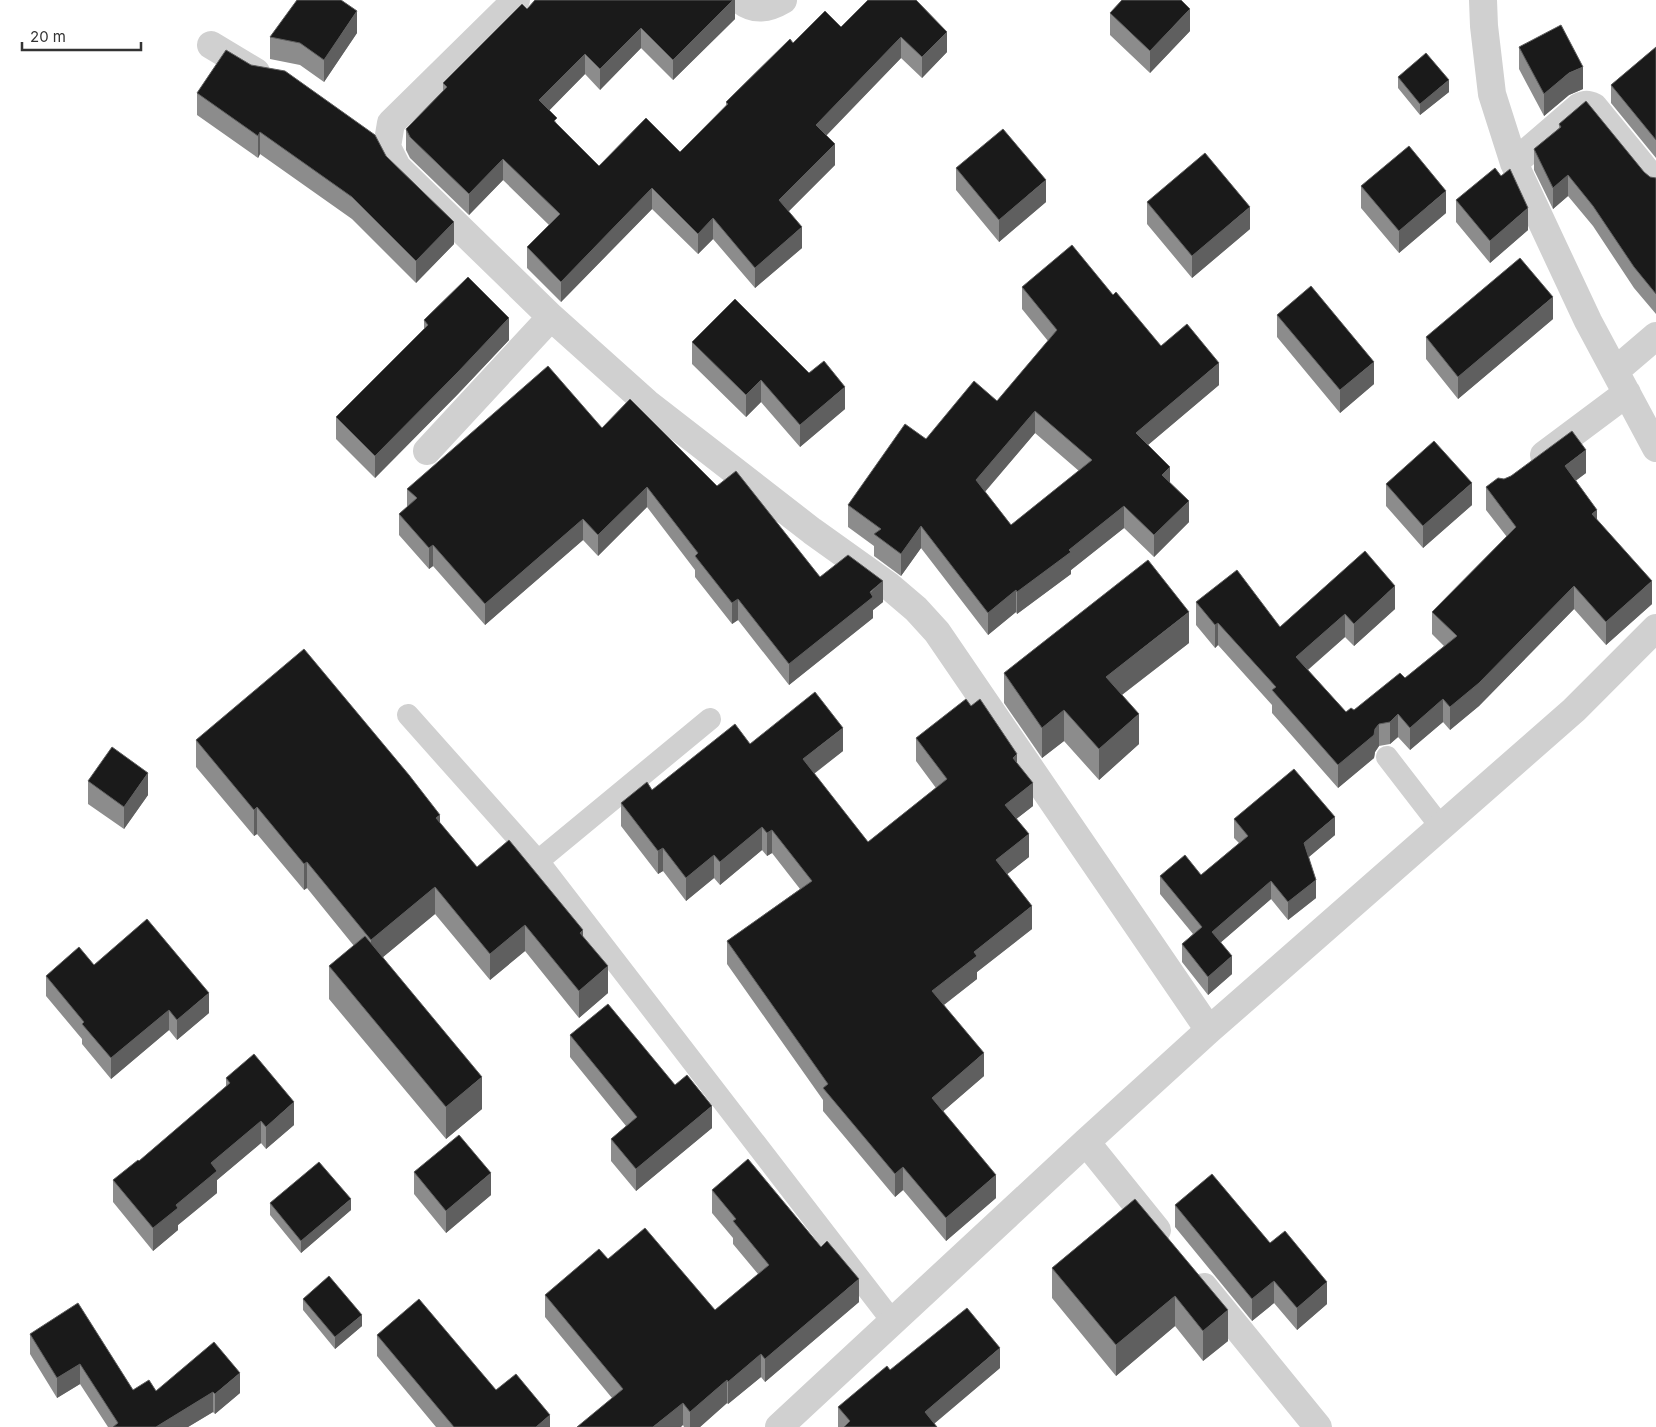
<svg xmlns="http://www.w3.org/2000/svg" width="1656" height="1427" font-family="Inter,sans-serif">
	<rect width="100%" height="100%" fill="#fff"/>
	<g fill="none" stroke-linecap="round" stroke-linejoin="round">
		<path stroke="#d0d0d0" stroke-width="22" d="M 408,715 L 538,861 L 893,1322
			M 1387,757 L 1441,827
			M 538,861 L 710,719"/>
		<path stroke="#d0d0d0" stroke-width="28" d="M 516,0 L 391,123 L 387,147 L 397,167 L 551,317 L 647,403 L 812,531 L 889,586 L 916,609 L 937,632 L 1209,1030
			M 740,0 C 754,11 768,9 783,0
			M 1483,0 L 1484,26 L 1492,94 L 1514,163 L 1588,321 L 1656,448
			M 211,45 L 256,72
			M 1514,163 L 1579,107 C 1585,104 1588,104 1594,107 L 1656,183
			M 1615,371 L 1656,336
			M 427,451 L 551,317
			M 1544,455 L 1627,393
			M 1086,1142 L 1157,1230
			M 1204,1287 L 1318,1427
			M 779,1427 L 1086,1142 L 1209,1030 L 1574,710 L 1656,628"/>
	</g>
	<path fill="#8c8c8c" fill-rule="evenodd" d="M 735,0 L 735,19 L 673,80 L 641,48 L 600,90 L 585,74 L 549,110 L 557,124 L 599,166 L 680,152 L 726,105 L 726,102 L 793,43 L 841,27 L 868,0 L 947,52 L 922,78 L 901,58 L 826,136 L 835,165 L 789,211 L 802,248 L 755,288 L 713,239 L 698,254 L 652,209 L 561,302 L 527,268 L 527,247 L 549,225 L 503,180 L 469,215 L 410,158 L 406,150 L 406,129 L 443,91 L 443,83 L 527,9 Z
		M 1110,13 L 1190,31 L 1150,73 L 1110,35 Z
		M 357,33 L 324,82 L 300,65 L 270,59 L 270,37 Z
		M 1519,47 L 1583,89 L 1569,95 L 1544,116 L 1519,69 Z
		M 1656,47 L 1656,158 L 1611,103 L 1611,85 Z
		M 1398,77 L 1449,92 L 1420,115 L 1398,88 Z
		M 197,93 L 386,156 L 454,244 L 416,283 L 352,219 L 260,154 L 258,158 L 197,115 Z
		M 1559,124 L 1644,172 L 1650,177 L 1656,178 L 1656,314 L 1634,288 L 1593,226 L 1568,196 L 1553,209 L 1534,170 L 1534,149 L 1559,128 Z
		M 956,168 L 1046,202 L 999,242 L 956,190 Z
		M 1361,186 L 1446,213 L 1399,253 L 1361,208 Z
		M 1456,200 L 1528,230 L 1490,263 L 1456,222 Z
		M 1147,202 L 1250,229 L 1192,278 L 1147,224 Z
		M 1022,287 L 1113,295 L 1161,346 L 1219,385 L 1148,445 L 1170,483 L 1189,522 L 1154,557 L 1124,528 L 1071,570 L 1071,574 L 1017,614 L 1016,612 L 988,635 L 921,548 L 901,576 L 874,556 L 874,546 L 848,527 L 848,505 L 926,439 L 997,401 L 1048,341 L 1022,309 ZM 1035,433 L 1079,471 L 1011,525 L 985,492 Z
		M 1277,315 L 1374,384 L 1340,413 L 1277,337 Z
		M 1553,319 L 1458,399 L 1426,359 L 1426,337 Z
		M 424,320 L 509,340 L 458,394 L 375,478 L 336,439 L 336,417 L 424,329 Z
		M 692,342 L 809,373 L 845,409 L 800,447 L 761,402 L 746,417 L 692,364 Z
		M 602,428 L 717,486 L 820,577 L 883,602 L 873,610 L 873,618 L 789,685 L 738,620 L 732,624 L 695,577 L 695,570 L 647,507 L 598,556 L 583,540 L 485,625 L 433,566 L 429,569 L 399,535 L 399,514 L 407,507 L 407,489 Z
		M 1586,473 L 1576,480 L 1597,520 L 1652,604 L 1606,645 L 1574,609 L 1479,706 L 1450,730 L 1443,722 L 1410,750 L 1398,737 L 1390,744 L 1379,746 L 1375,752 L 1374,758 L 1338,788 L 1272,713 L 1272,705 L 1218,645 L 1215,648 L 1196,625 L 1196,602 L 1280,627 L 1365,551 L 1395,609 L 1354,646 L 1345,637 L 1308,670 L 1346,712 L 1354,710 L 1405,678 L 1444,646 L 1432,634 L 1432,612 L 1507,537 L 1486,510 L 1486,487 L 1504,479 Z
		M 1386,484 L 1472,505 L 1423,548 L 1386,506 Z
		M 1189,643 L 1122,695 L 1139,744 L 1099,780 L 1064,741 L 1042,758 L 1004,703 L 1004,673 Z
		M 916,738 L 1017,763 L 1033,806 L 1016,819 L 1029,857 L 1007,874 L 1032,929 L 977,972 L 977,979 L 944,1005 L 984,1076 L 943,1111 L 996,1198 L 946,1241 L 903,1190 L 895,1197 L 823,1111 L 823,1100 L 727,964 L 727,941 L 800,889 L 772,853 L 767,856 L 762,850 L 720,885 L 714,878 L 686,901 L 663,871 L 658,874 L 621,826 L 621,803 L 652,790 L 750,744 L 843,751 L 814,774 L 868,842 L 936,788 L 916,761 Z
		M 196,740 L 440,823 L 477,867 L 583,937 L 608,993 L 579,1018 L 525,951 L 490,980 L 435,914 L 383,957 L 482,1109 L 446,1139 L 329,999 L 329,966 L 354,946 L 307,888 L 304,890 L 257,834 L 254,836 L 196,767 Z
		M 88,781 L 148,795 L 124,829 L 88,804 Z
		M 1234,819 L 1335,835 L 1309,857 L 1316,898 L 1288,920 L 1271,899 L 1221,942 L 1232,974 L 1208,995 L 1182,962 L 1182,944 L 1193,934 L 1160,894 L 1160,876 L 1201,875 L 1239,843 L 1234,838 Z
		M 94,965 L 209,1013 L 177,1040 L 169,1030 L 111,1079 L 82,1044 L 82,1039 L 46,996 L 46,976 Z
		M 570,1035 L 675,1085 L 712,1128 L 636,1191 L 611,1161 L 611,1139 L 626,1126 L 570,1057 Z
		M 226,1078 L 294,1125 L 266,1149 L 261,1143 L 217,1180 L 217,1193 L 178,1225 L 178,1230 L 153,1251 L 113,1202 L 113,1180 L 139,1161 L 226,1087 Z
		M 414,1172 L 491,1195 L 446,1233 L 414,1194 Z
		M 712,1190 L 859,1302 L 765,1382 L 761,1377 L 728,1404 L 727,1403 L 700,1427 L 684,1427 L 683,1425 L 612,1398 L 545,1317 L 545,1295 L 608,1259 L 715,1310 L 758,1274 L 733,1244 L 733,1238 L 712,1213 Z
		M 1135,1199 L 1228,1341 L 1203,1361 L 1175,1326 L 1116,1376 L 1052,1298 L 1052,1268 Z
		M 270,1203 L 351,1210 L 301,1253 L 270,1215 Z
		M 1175,1205 L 1270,1243 L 1327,1304 L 1297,1330 L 1274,1303 L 1252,1321 L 1175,1227 Z
		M 303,1299 L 362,1326 L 335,1349 L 303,1310 Z
		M 30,1334 L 133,1390 L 240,1393 L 215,1414 L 213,1412 L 188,1427 L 108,1427 L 80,1384 L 57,1398 L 30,1354 Z
		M 377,1335 L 496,1390 L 550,1427 L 436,1427 L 377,1356 Z
		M 1000,1368 L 934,1424 L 937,1427 L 838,1427 L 838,1407 Z"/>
	<path fill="#5f5f5f" d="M 733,0 L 735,0 L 735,19 L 673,80 L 673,60 Z
		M 1190,9 L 1190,31 L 1150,73 L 1150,51 Z
		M 357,11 L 357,33 L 324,82 L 324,60 Z
		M 641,28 L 641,48 L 600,90 L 600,69 Z
		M 947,32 L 947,52 L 922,78 L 922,57 Z
		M 901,37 L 901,58 L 816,146 L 816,125 Z
		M 585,54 L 585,74 L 539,121 L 539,100 Z
		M 1583,67 L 1583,89 L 1569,95 L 1544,116 L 1544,94 L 1569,73 Z
		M 1449,80 L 1449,92 L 1420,115 L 1420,104 Z
		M 260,132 L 260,154 L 258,158 L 258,136 Z
		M 835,144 L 835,165 L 779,221 L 779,200 Z
		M 503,159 L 503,180 L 469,215 L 469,194 Z
		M 1568,175 L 1568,196 L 1553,209 L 1553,188 Z
		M 1046,180 L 1046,202 L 999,242 L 999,220 Z
		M 652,188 L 652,209 L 561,302 L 561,282 Z
		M 1446,191 L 1446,213 L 1399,253 L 1399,231 Z
		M 1250,207 L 1250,229 L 1192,278 L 1192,256 Z
		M 1528,208 L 1528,230 L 1490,263 L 1490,241 Z
		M 713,218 L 713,239 L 698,254 L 698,234 Z
		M 454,222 L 454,244 L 416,283 L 416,261 Z
		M 802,227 L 802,248 L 755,288 L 755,268 Z
		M 1553,297 L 1553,319 L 1458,399 L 1458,377 Z
		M 509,318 L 509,340 L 458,394 L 375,478 L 375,456 Z
		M 1374,362 L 1374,384 L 1340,413 L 1340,390 Z
		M 1219,363 L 1219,385 L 1136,455 L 1136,433 Z
		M 761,380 L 761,402 L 746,417 L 746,395 Z
		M 845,387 L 845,409 L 800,447 L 800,425 Z
		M 1035,411 L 1035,433 L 976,502 L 976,480 Z
		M 1586,450 L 1586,473 L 1565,489 L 1565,466 Z
		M 1170,467 L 1170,489 L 1162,475 Z
		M 1472,483 L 1472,505 L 1423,548 L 1423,526 Z
		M 647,487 L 647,507 L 598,556 L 598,535 Z
		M 1189,501 L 1189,522 L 1154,557 L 1154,535 Z
		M 1124,506 L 1124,528 L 1071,570 L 1071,574 L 1017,614 L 1017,592 L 1069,550 Z
		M 1597,510 L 1597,533 L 1592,514 Z
		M 583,519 L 583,540 L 485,625 L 485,604 Z
		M 921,526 L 921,548 L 901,576 L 901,554 Z
		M 433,545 L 433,566 L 429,569 L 429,548 Z
		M 883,581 L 883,602 L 873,610 L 873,618 L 789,685 L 789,664 Z
		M 1652,581 L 1652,604 L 1606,645 L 1606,622 Z
		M 1395,586 L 1395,609 L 1354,646 L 1354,624 Z
		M 1574,586 L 1574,609 L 1479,706 L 1450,730 L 1450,707 Z
		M 1016,590 L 1016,612 L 988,635 L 988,613 Z
		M 738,599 L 738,620 L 732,624 L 732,603 Z
		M 1189,612 L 1189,643 L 1106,707 L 1106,677 Z
		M 1345,614 L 1345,637 L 1296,680 L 1296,657 Z
		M 1218,623 L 1218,645 L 1215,648 L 1215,625 Z
		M 1443,699 L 1443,722 L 1410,750 L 1410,728 Z
		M 1064,710 L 1064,741 L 1042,758 L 1042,728 Z
		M 1139,714 L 1139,744 L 1099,780 L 1099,749 Z
		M 1398,714 L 1398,737 L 1390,744 L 1390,722 Z
		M 1379,724 L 1379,746 L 1375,752 L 1374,758 L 1338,788 L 1338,765 L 1375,729 Z
		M 843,728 L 843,751 L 803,782 L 803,759 Z
		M 1017,754 L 1017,777 L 1013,758 Z
		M 148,773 L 148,795 L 124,829 L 124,807 Z
		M 1033,783 L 1033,806 L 1005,828 L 1005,805 Z
		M 257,807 L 257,834 L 254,836 L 254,810 Z
		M 440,815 L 440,841 L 436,818 Z
		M 1335,817 L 1335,835 L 1304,861 L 1304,843 Z
		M 762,827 L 762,850 L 720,885 L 720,862 Z
		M 772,830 L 772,853 L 767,856 L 767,833 Z
		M 1029,834 L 1029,857 L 996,883 L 996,860 Z
		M 663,848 L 663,871 L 658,874 L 658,851 Z
		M 714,855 L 714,878 L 686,901 L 686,878 Z
		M 307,862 L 307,888 L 304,890 L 304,864 Z
		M 1316,880 L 1316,898 L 1288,920 L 1288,902 Z
		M 1271,881 L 1271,899 L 1212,950 L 1212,932 Z
		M 435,887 L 435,914 L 371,967 L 371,940 Z
		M 1032,906 L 1032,929 L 977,972 L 977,979 L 932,1014 L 932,991 L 974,952 Z
		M 525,925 L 525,951 L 490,980 L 490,954 Z
		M 583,930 L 583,957 L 580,933 Z
		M 1232,956 L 1232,974 L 1208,995 L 1208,977 Z
		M 608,966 L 608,993 L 579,1018 L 579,991 Z
		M 209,993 L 209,1013 L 177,1040 L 177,1020 Z
		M 169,1010 L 169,1030 L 111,1079 L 111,1058 Z
		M 984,1053 L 984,1076 L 932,1121 L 932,1098 Z
		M 482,1077 L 482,1109 L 446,1139 L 446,1107 Z
		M 294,1102 L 294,1125 L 266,1149 L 266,1127 Z
		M 712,1106 L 712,1128 L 636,1191 L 636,1169 Z
		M 261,1121 L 261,1143 L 217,1180 L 217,1193 L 178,1225 L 178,1230 L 153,1251 L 153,1228 L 211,1163 Z
		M 903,1167 L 903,1190 L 895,1197 L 895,1174 Z
		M 491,1173 L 491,1195 L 446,1233 L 446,1211 Z
		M 996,1175 L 996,1198 L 946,1241 L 946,1218 Z
		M 351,1199 L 351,1210 L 301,1253 L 301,1241 Z
		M 859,1279 L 859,1302 L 765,1382 L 765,1359 Z
		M 1274,1281 L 1274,1303 L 1252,1321 L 1252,1299 Z
		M 1327,1282 L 1327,1304 L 1297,1330 L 1297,1308 Z
		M 1175,1296 L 1175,1326 L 1116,1376 L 1116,1345 Z
		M 1228,1310 L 1228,1341 L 1203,1361 L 1203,1331 Z
		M 362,1315 L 362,1326 L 335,1349 L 335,1337 Z
		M 1000,1348 L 1000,1368 L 930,1427 L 925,1412 Z
		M 761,1354 L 761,1377 L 728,1404 L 728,1382 Z
		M 80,1364 L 80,1384 L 57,1398 L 57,1378 Z
		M 240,1373 L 240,1393 L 215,1414 L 215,1394 Z
		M 727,1380 L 727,1403 L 700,1427 L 690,1427 L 690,1412 Z
		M 213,1392 L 213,1412 L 188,1427 L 156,1427 Z
		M 683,1403 L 683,1425 L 681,1427 L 653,1427 Z
		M 550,1415 L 550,1427 L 536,1427 Z"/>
	<path fill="#1a1a1a" stroke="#5f5f5f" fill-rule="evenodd" d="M 297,0 L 341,0 L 357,11 L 324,60 L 300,43 L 270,37 Z
		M 535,0 L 733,0 L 673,60 L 641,28 L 600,69 L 585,54 L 539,100 L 557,118 L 554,121 L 599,166 L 646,118 L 680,152 L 728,104 L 726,102 L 790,39 L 793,43 L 825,11 L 841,27 L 868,0 L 916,0 L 947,32 L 922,57 L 901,37 L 816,125 L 835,144 L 779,200 L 802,227 L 755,268 L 713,218 L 698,234 L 652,188 L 561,282 L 527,247 L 560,214 L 503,159 L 469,194 L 410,137 L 406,129 L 447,87 L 443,83 L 522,4 L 527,9 Z
		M 1122,0 L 1181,0 L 1190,9 L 1150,51 L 1110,13 Z
		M 1561,25 L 1583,67 L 1569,73 L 1544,94 L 1519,47 Z
		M 1656,47 L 1656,140 L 1611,85 Z
		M 226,50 L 251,65 L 285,71 L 375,135 L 386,156 L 454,222 L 416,261 L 352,197 L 260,132 L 258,136 L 197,93 Z
		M 1426,53 L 1449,80 L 1420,104 L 1398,77 Z
		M 1586,101 L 1644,172 L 1650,177 L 1656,178 L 1656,294 L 1634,267 L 1593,206 L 1568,175 L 1553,188 L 1534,149 L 1561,127 L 1559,124 Z
		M 1003,129 L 1046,180 L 999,220 L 956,168 Z
		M 1409,146 L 1446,191 L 1399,231 L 1361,186 Z
		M 1205,153 L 1250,207 L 1192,256 L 1147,202 Z
		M 1495,168 L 1501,176 L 1510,169 L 1528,208 L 1490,241 L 1456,200 Z
		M 1072,245 L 1113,295 L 1116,292 L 1161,346 L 1187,324 L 1219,363 L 1136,433 L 1170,467 L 1162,475 L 1189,501 L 1154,535 L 1124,506 L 1069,550 L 1071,552 L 1017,592 L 1016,590 L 988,613 L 921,526 L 901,554 L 874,534 L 881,529 L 848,505 L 905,424 L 926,439 L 974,381 L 997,401 L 1057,330 L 1022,287 ZM 1035,411 L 1092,460 L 1011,525 L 976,480 Z
		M 1520,258 L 1553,297 L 1458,377 L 1426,337 Z
		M 468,277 L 509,318 L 458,372 L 375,456 L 336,417 L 428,325 L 424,320 Z
		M 1311,286 L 1374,362 L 1340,390 L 1277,315 Z
		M 735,299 L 809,373 L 824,361 L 845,387 L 800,425 L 761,380 L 746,395 L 692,342 Z
		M 548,366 L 602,428 L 630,399 L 717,486 L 736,471 L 820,577 L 848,555 L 883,581 L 870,592 L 873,597 L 789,664 L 738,599 L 732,603 L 695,556 L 698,553 L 647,487 L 598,535 L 583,519 L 485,604 L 433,545 L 429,548 L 399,514 L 417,498 L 407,489 Z
		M 1572,431 L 1586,450 L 1565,466 L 1597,510 L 1592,514 L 1652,581 L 1606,622 L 1574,586 L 1479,683 L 1450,707 L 1443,699 L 1410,728 L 1398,714 L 1390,722 L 1379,724 L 1375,729 L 1374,735 L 1338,765 L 1272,690 L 1276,687 L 1218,623 L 1215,625 L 1196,602 L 1237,570 L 1280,627 L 1365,551 L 1395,586 L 1354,624 L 1345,614 L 1296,657 L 1346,712 L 1351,708 L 1354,710 L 1400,673 L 1405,678 L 1457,636 L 1432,612 L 1516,527 L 1486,487 L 1498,478 L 1504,479 L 1511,476 Z
		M 1434,441 L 1472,483 L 1423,526 L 1386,484 Z
		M 1148,560 L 1189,612 L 1106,677 L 1139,714 L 1099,749 L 1064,710 L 1042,728 L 1004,673 Z
		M 304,649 L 409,775 L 440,815 L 436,818 L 477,867 L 509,840 L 583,930 L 580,933 L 608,966 L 579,991 L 525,925 L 490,954 L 435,887 L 371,940 L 307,862 L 304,864 L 257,807 L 254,810 L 196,740 Z
		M 815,692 L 843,728 L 803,759 L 868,842 L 947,779 L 916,738 L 966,699 L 971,706 L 980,699 L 1017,754 L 1013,758 L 1033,783 L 1005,805 L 1029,834 L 996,860 L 1032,906 L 974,952 L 977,956 L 932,991 L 984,1053 L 932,1098 L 996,1175 L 946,1218 L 903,1167 L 895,1174 L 823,1088 L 828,1084 L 727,941 L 812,881 L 772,830 L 767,833 L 762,827 L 720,862 L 714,855 L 686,878 L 663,848 L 658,851 L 621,803 L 647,782 L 652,790 L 735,724 L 750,744 Z
		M 112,747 L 148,773 L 124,807 L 88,781 Z
		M 1294,769 L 1335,817 L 1304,843 L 1316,880 L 1288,902 L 1271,881 L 1212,932 L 1232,956 L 1208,977 L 1182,944 L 1202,927 L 1160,876 L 1185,855 L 1201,875 L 1248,836 L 1234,819 Z
		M 147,919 L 209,993 L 177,1020 L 169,1010 L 111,1058 L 82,1024 L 84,1022 L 46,976 L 79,947 L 94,965 Z
		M 365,936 L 482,1077 L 446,1107 L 329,966 Z
		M 608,1004 L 675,1085 L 687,1075 L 712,1106 L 636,1169 L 611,1139 L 637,1117 L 570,1035 Z
		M 254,1054 L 294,1102 L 266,1127 L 261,1121 L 211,1163 L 217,1171 L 176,1205 L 178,1208 L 153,1228 L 113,1180 L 138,1160 L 139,1161 L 230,1083 L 226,1078 Z
		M 459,1135 L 491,1173 L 446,1211 L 414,1172 Z
		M 748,1159 L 821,1247 L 827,1241 L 859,1279 L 765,1359 L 761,1354 L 728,1382 L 727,1380 L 690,1412 L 683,1403 L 653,1427 L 577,1427 L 623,1389 L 545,1295 L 599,1249 L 608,1259 L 645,1228 L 715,1310 L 769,1265 L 733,1221 L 736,1219 L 712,1190 Z
		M 319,1162 L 351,1199 L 301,1241 L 270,1203 Z
		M 1212,1174 L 1270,1243 L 1285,1231 L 1327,1282 L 1297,1308 L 1274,1281 L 1252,1299 L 1175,1205 Z
		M 1135,1199 L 1228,1310 L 1203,1331 L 1175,1296 L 1116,1345 L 1052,1268 Z
		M 329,1276 L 362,1315 L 335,1337 L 303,1299 Z
		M 419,1299 L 496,1390 L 516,1374 L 550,1415 L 536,1427 L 454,1427 L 377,1335 Z
		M 78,1303 L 133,1390 L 149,1380 L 156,1391 L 214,1342 L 240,1373 L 215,1394 L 213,1392 L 156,1427 L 113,1427 L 118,1423 L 80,1364 L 57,1378 L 30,1334 Z
		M 967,1308 L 1000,1348 L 925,1412 L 937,1427 L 844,1427 L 850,1421 L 838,1407 L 887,1366 L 890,1370 Z"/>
	<path d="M22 42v8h119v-8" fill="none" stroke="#333333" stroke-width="2.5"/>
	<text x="30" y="42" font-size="15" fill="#333333" stroke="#ffffff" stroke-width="4" paint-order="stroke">20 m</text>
</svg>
